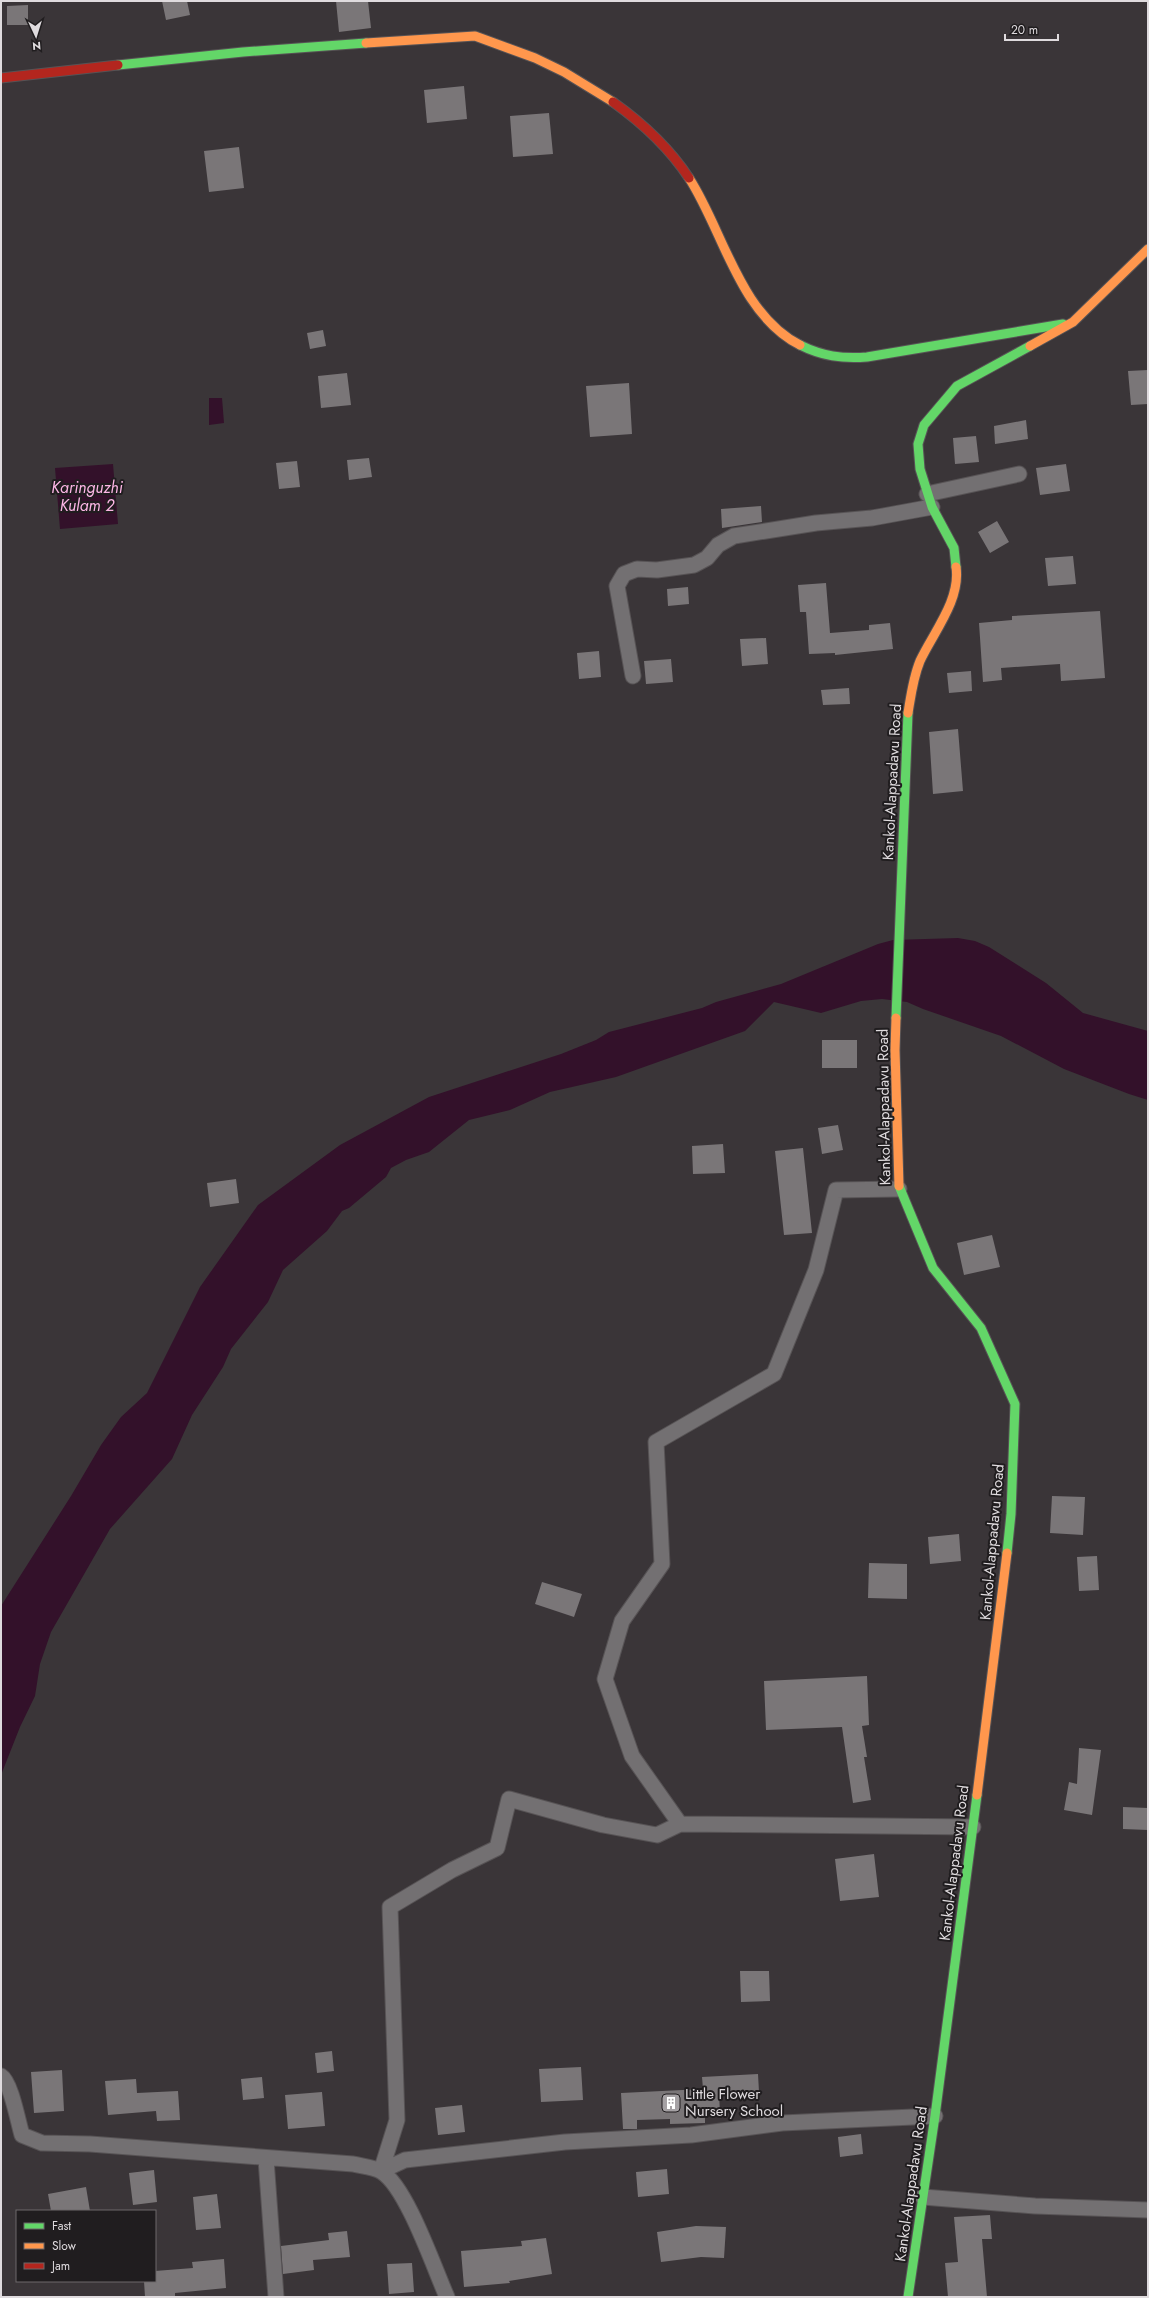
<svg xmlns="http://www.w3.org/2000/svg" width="1149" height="2298" font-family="Jost,sans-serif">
	<rect width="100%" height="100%" fill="#3a3538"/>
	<path fill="#33112a" d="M 209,398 L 222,398 L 224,423 L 209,425 Z
		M 113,464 L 118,524 L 60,529 L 55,468 Z
		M 958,938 L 975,941 L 989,947 L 1046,983 L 1083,1013 L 1148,1031 L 1148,1100 L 1129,1094 L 1064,1069 L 1001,1036 L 923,1009 L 907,1002 L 882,999 L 861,1001 L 821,1013 L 774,1002 L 745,1031 L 616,1077 L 550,1092 L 510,1110 L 469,1120 L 429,1152 L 406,1160 L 391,1168 L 386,1177 L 349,1208 L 342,1211 L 327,1231 L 283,1270 L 268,1302 L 231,1349 L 223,1367 L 192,1415 L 172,1459 L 110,1529 L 51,1632 L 40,1664 L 35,1696 L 20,1727 L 1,1775 L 1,1606 L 71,1496 L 101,1445 L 121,1417 L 147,1393 L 200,1287 L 258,1205 L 340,1145 L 429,1097 L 561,1054 L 596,1040 L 609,1032 L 702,1008 L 716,1002 L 781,984 L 878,944 L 893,940 Z"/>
	<path fill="#7a7678" d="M 162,1 L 187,1 L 190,15 L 166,20 Z
		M 336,1 L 368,1 L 371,28 L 339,32 Z
		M 28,5 L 28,25 L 7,25 L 7,6 Z
		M 464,86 L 467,119 L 427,123 L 424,90 Z
		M 549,113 L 553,154 L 513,157 L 510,116 Z
		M 239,147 L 244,188 L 209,192 L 204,151 Z
		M 323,330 L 326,346 L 310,349 L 307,333 Z
		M 1148,370 L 1148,404 L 1131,405 L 1128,371 Z
		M 347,373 L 351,405 L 321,408 L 318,376 Z
		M 629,383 L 632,434 L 590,437 L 586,386 Z
		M 1026,420 L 1028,439 L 995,444 L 994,426 Z
		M 976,436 L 979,462 L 955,464 L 953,438 Z
		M 369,458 L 372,477 L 349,480 L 347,460 Z
		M 297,461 L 300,487 L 279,489 L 276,463 Z
		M 1066,464 L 1070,491 L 1040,495 L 1036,468 Z
		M 761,506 L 762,522 L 722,528 L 721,509 Z
		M 997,521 L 1009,542 L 990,553 L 978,532 Z
		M 1073,556 L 1076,584 L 1048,586 L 1045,558 Z
		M 826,583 L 830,633 L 869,630 L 869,625 L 890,623 L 893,649 L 835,655 L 835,653 L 809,654 L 806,612 L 800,612 L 798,585 Z
		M 688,587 L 689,604 L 668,606 L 667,589 Z
		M 1100,611 L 1105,678 L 1061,681 L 1060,664 L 1001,668 L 1002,680 L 983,682 L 979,623 L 1012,620 L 1012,616 Z
		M 766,638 L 768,664 L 742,666 L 740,639 Z
		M 599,651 L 601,677 L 579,679 L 577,653 Z
		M 671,659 L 673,682 L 646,684 L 644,661 Z
		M 971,671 L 972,691 L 949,693 L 947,673 Z
		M 849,688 L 850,704 L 823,705 L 821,690 Z
		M 958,729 L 963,791 L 933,794 L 929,732 Z
		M 822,1040 L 857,1040 L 857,1068 L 822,1068 Z
		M 838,1125 L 843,1150 L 822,1154 L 818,1128 Z
		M 723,1144 L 725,1173 L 693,1174 L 692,1146 Z
		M 803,1148 L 812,1233 L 784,1235 L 775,1151 Z
		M 236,1179 L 239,1203 L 210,1207 L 207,1183 Z
		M 992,1235 L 1000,1267 L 964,1275 L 957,1243 Z
		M 1052,1496 L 1085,1497 L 1083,1535 L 1050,1533 Z
		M 959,1534 L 961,1561 L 930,1564 L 928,1537 Z
		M 1097,1556 L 1099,1590 L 1079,1591 L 1077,1557 Z
		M 869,1563 L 907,1564 L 907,1599 L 868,1598 Z
		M 542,1582 L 582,1594 L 574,1617 L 535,1604 Z
		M 867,1676 L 869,1725 L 862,1726 L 867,1757 L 864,1757 L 871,1800 L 853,1803 L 842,1727 L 766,1730 L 764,1681 Z
		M 1079,1748 L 1101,1750 L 1092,1815 L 1064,1810 L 1069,1782 L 1077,1784 Z
		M 1123,1807 L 1148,1808 L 1148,1830 L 1123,1829 Z
		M 874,1854 L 879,1897 L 840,1901 L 835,1859 Z
		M 740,1971 L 769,1971 L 770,2001 L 741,2002 Z
		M 332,2051 L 334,2071 L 317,2073 L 315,2053 Z
		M 581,2067 L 583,2100 L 541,2102 L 539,2069 Z
		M 62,2070 L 64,2111 L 34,2113 L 31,2072 Z
		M 758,2074 L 759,2092 L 719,2094 L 720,2113 L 705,2114 L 705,2123 L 670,2124 L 670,2119 L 637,2120 L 637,2129 L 623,2129 L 621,2093 L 703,2089 L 702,2077 Z
		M 262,2077 L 264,2098 L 243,2100 L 241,2079 Z
		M 136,2079 L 137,2093 L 178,2091 L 180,2120 L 157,2121 L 156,2111 L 108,2115 L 105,2081 Z
		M 322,2092 L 325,2126 L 288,2129 L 285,2095 Z
		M 462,2105 L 465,2132 L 438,2135 L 435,2108 Z
		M 861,2134 L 863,2154 L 840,2157 L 838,2137 Z
		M 667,2169 L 669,2194 L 638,2197 L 636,2172 Z
		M 154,2170 L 157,2202 L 133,2205 L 129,2173 Z
		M 86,2187 L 90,2211 L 51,2211 L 48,2194 Z
		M 217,2194 L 221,2228 L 196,2230 L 193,2197 Z
		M 990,2215 L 992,2239 L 982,2239 L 987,2297 L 948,2297 L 945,2263 L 958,2262 L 954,2217 Z
		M 696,2226 L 726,2227 L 724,2258 L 701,2257 L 661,2262 L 657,2232 Z
		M 347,2231 L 350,2257 L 313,2260 L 314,2270 L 283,2274 L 281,2246 L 329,2240 L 328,2233 Z
		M 546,2238 L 552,2274 L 509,2281 L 510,2283 L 464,2287 L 461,2251 L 522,2246 L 521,2241 Z
		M 224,2259 L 226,2288 L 175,2293 L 175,2297 L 145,2297 L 144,2281 L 155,2281 L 155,2271 L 193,2268 L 192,2262 Z
		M 412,2263 L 414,2292 L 389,2294 L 387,2264 Z"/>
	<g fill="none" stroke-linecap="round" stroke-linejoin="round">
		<g stroke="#575355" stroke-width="17">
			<path id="street" d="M 927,494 L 1019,474
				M 633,676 L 617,586 L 624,574 L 637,569 L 657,570 L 694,565 L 707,558 L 718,545 L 734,536 L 816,523 L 872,518 L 932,507
				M 899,1189 L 836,1190 L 816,1270 L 774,1374 L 656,1442 L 662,1564 L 622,1621 L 605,1679 L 632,1756 L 680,1824 L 973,1827
				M 1,2076 C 11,2082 18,2122 22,2135 L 42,2143 L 90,2144 L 353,2164 C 361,2166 375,2167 382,2172 C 407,2188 434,2268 447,2297
				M 266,2159 L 276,2297
				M 381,2171 L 397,2120 L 390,1907 L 452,1870 L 497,1848 L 509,1799 L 603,1825 L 657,1835 L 680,1824
				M 381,2171 L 405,2160 L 565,2142 L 691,2135 L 782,2123 L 935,2116
				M 923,2197 L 1035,2206 L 1148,2210"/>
		</g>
		<g stroke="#575355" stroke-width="11">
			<path id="fast" d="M 118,65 L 243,52 L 366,43
				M 800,345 C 822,356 842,359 867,357 L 1063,324
				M 956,567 L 954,548 L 932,507 L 920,469 L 918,444 L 924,425 L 957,386 L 1030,346
				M 896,1018 L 908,713
				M 899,1186 L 933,1268 L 981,1328 L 1015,1404 L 1011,1514 L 1007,1553
				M 908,2297 L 935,2116 L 977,1795"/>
		</g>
		<g stroke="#575355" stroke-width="11">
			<path id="slow" d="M 366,43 L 475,36 L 535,58 L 564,72 L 613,102
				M 689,178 C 723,230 739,314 800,345
				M 1030,346 L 1073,322 L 1148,249
				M 908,713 C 911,695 913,678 920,661 C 933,633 961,600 956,567
				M 896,1018 L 895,1050 L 899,1186
				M 977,1795 L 1007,1553"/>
		</g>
		<g stroke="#575355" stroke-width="11">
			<path id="jam" d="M 1,78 L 118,65
				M 613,102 C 641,122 670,149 689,178"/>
		</g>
		<use href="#street" stroke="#737072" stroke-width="15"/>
		<use href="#fast" stroke="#63d668" stroke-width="9"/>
		<use href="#slow" stroke="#ff974d" stroke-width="9"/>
		<use href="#jam" stroke="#b3261e" stroke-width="9"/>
	</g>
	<defs>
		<g id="building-square" transform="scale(1)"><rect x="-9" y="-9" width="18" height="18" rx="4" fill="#a5a1a4" stroke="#201d1f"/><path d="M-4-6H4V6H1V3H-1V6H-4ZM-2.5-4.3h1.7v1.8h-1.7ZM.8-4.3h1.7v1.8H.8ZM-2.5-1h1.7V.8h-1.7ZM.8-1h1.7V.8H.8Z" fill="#fff"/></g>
	</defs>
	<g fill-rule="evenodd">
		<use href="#building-square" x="671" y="2103"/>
	</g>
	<g text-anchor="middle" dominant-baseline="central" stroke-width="4" stroke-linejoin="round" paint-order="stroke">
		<g font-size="15" fill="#dfdbde" stroke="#201d1f">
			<text transform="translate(892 782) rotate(-87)">Kankol-Alappadavu Road</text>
			<text transform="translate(884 1107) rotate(-91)">Kankol-Alappadavu Road</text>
			<text transform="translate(992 1542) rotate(-85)">Kankol-Alappadavu Road</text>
			<text transform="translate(954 1863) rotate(-83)">Kankol-Alappadavu Road</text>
			<text transform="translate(911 2184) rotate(-82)">Kankol-Alappadavu Road</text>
		</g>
		<g font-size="15" fill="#dfdbde" stroke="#201d1f" text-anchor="start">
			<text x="685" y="2094">Little Flower<tspan x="685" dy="17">Nursery School</tspan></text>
		</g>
		<g font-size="16" font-style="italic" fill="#fdb6e6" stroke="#201d1f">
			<text x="87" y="487">Karinguzhi<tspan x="87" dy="18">Kulam 2</tspan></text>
		</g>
	</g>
	<rect width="1149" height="2298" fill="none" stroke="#dfdbde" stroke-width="4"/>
	<rect x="16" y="2210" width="140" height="72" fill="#201d1f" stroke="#6c696b"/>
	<rect x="24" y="2223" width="20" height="6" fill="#63d668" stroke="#6c696b"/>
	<text x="52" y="2230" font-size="12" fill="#dfdbde">Fast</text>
	<rect x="24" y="2243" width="20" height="6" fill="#ff974d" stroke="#6c696b"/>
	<text x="52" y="2250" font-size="12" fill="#dfdbde">Slow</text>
	<rect x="24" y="2263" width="20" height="6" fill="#b3261e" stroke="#6c696b"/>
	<text x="52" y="2270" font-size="12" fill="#dfdbde">Jam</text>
	<g transform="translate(36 36) rotate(176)" stroke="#201d1f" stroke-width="3" paint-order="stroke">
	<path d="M0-3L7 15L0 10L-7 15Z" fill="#dfdbde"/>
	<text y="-6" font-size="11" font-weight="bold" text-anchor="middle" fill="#dfdbde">N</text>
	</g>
	<path d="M1005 34v6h53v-6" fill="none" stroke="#dfdbde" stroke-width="2"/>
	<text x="1011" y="34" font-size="12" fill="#dfdbde" stroke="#201d1f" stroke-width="3" paint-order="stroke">20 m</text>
</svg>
